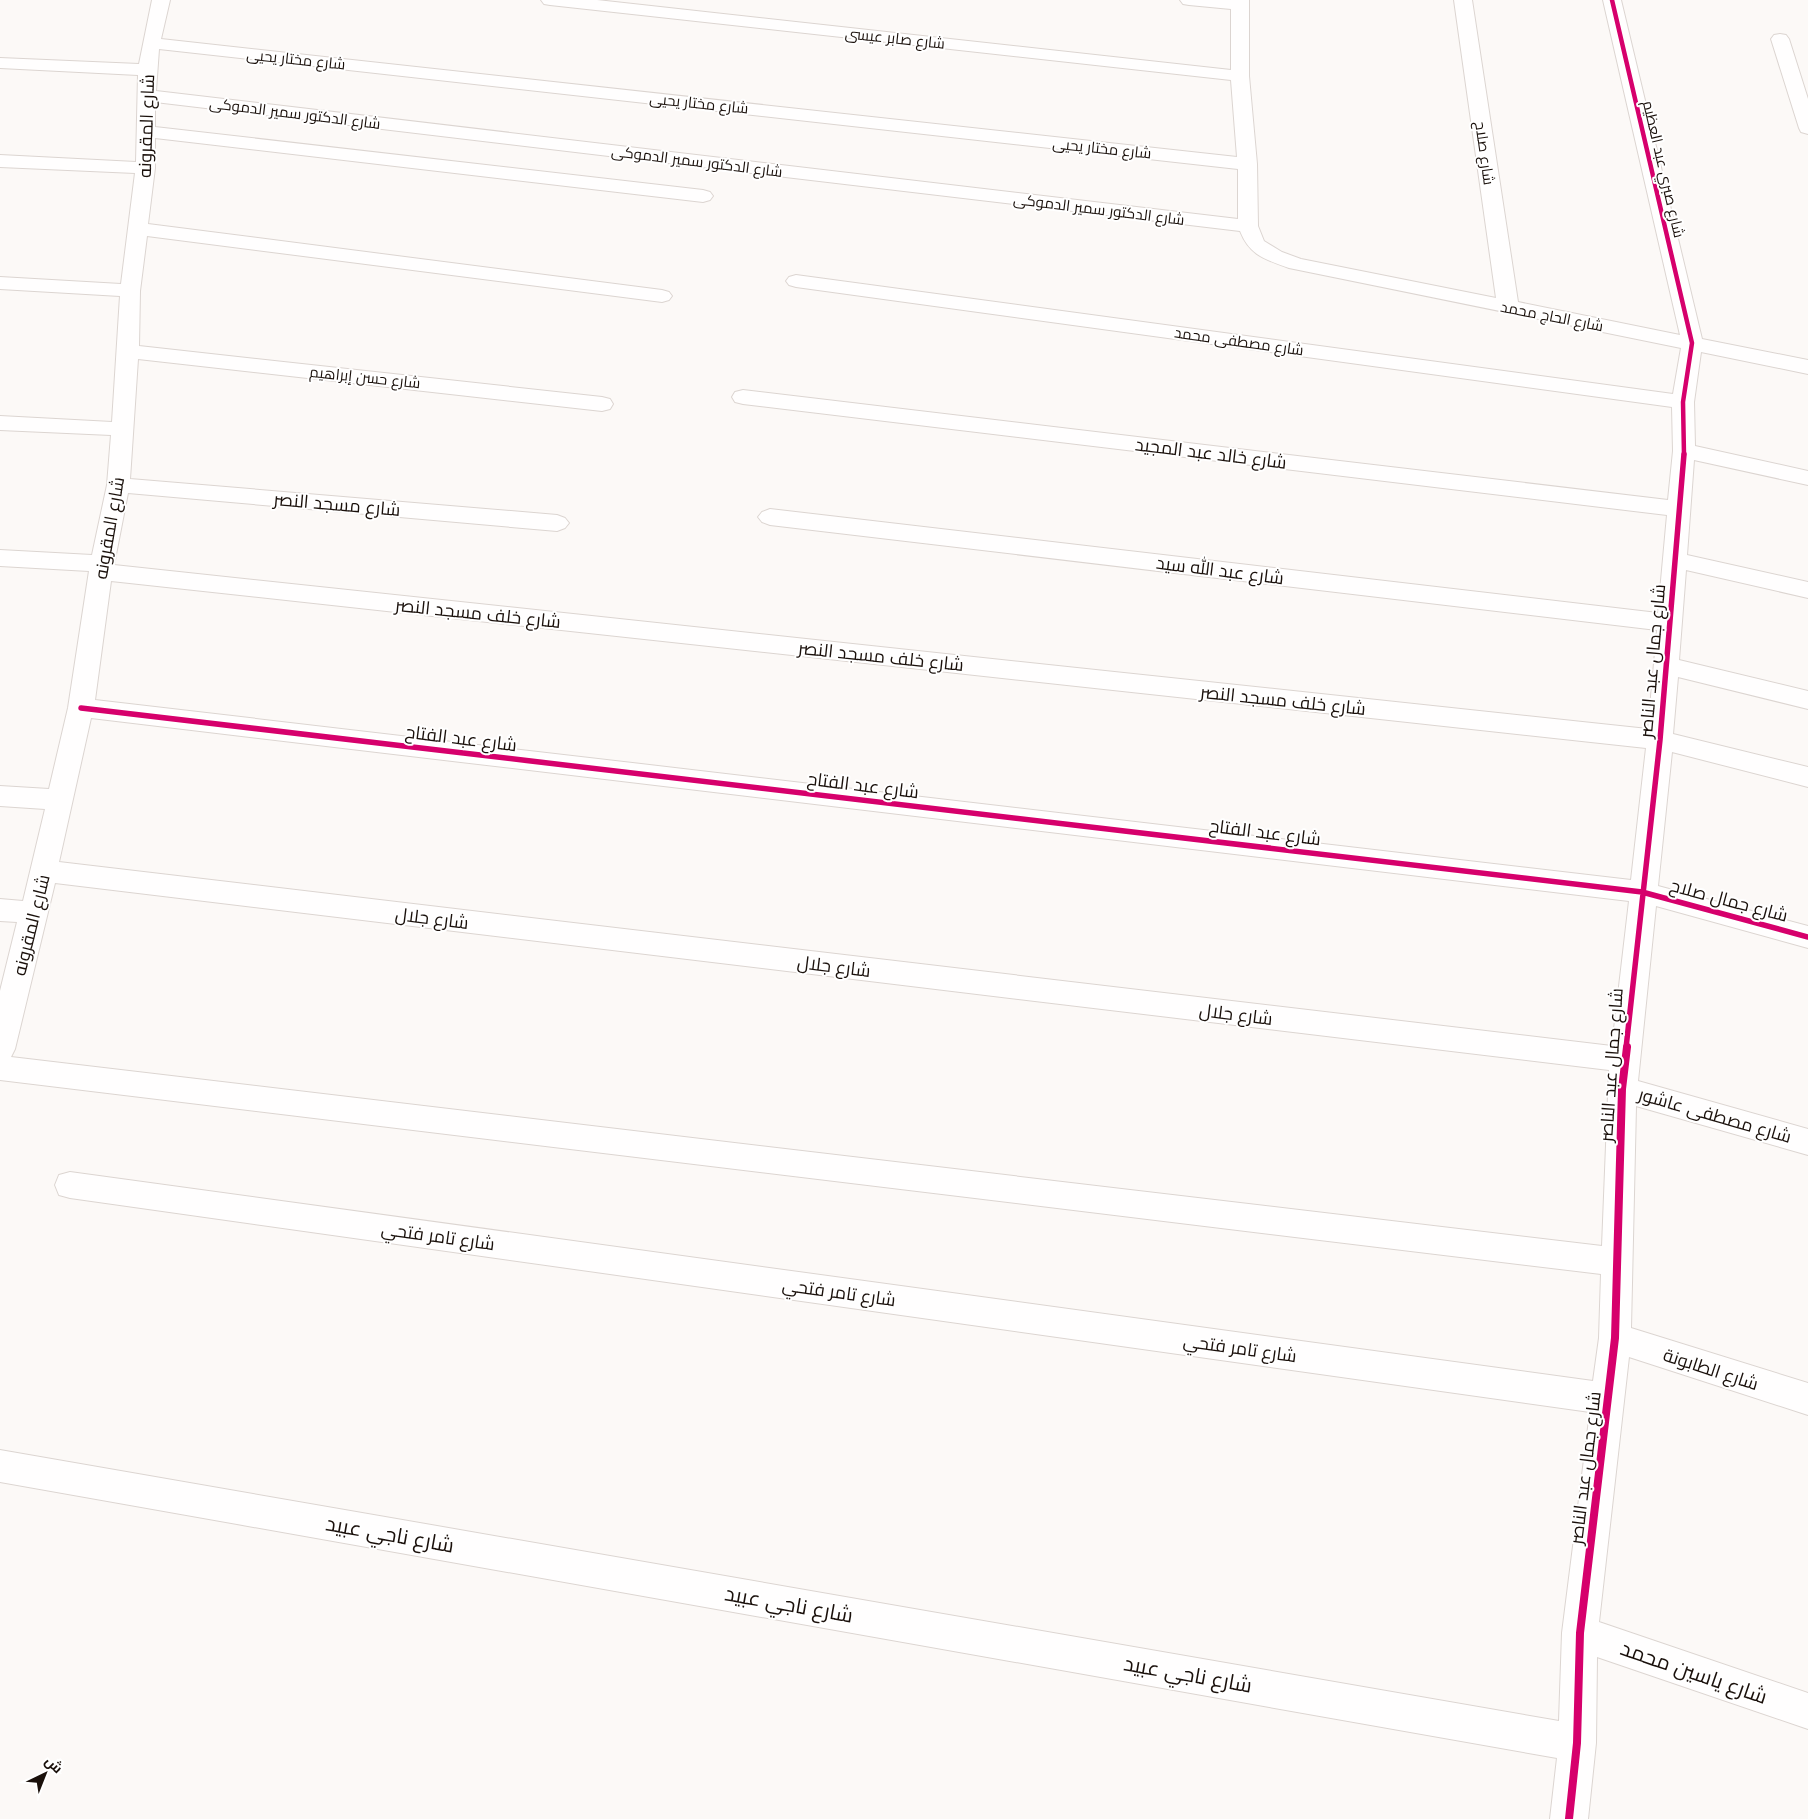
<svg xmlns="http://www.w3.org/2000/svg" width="1808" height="1819" font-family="'PT Sans',Cairo,sans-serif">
	<rect width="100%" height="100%" fill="#fcf9f7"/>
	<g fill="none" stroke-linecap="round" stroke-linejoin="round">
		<g stroke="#dcd5d1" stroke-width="2">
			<path id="minor" d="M 152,0 L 170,0 L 161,39 L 1237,157 L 1231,80 L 550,5 L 544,4 L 541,0 L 597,0 L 1231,70 L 1231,9 L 1189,5 L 1183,4 L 1180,0 L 1249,0 L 1249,76 L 1257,164 L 1258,226 L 1264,241 L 1282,252 L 1301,259 L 1496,298 L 1454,0 L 1472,0 L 1518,302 L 1680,335 L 1603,0 L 1621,0 L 1702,339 L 1808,360 L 1808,374 L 1701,352 L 1694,402 L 1695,446 L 1808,471 L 1808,485 L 1694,460 L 1687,555 L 1808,582 L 1808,598 L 1686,570 L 1679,660 L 1808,691 L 1808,709 L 1678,677 L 1673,734 L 1808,767 L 1808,787 L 1672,752 L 1658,886 L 1808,926 L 1808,948 L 1656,906 L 1638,1081 L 1808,1129 L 1808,1155 L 1636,1106 L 1631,1328 L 1808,1383 L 1808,1415 L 1629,1357 L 1599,1622 L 1808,1693 L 1808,1729 L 1597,1657 L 1596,1743 L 1588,1819 L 1550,1819 L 1557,1758 L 0,1482 L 0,1450 L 1559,1721 L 1562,1633 L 1590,1412 L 70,1198 L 59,1195 L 55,1185 L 59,1175 L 70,1172 L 1593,1381 L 1599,1338 L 1601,1274 L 0,1080 L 0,991 L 17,922 L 0,921 L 0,899 L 23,901 L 45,809 L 0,806 L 0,786 L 49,789 L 68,708 L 89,571 L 0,566 L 0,550 L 92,555 L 107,485 L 111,435 L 0,430 L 0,416 L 112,422 L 120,296 L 0,289 L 0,277 L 121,284 L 135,173 L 0,167 L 0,155 L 136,162 L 138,75 L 0,68 L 0,58 L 139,64 ZM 159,49 L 1238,169 L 1238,219 L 156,91 ZM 155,102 L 1240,231 C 1250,256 1265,259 1289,268 L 1681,348 L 1673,394 L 796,275 L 789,277 L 786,281 L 789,285 L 796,287 L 1672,407 L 1673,451 L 1668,500 L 743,390 L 735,392 L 732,397 L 735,402 L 743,404 L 1667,515 L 1658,613 L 770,509 L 762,512 L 758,517 L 762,522 L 770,525 L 1657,630 L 1648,729 L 114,565 L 128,493 L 557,531 L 565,528 L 569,523 L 565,518 L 557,515 L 130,479 L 138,359 L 602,411 L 610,409 L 613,404 L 610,399 L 602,397 L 139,346 L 140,291 L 147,236 L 662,302 L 669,300 L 672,296 L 669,292 L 662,290 L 148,224 L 155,168 L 155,138 L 703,202 L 710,200 L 713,196 L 710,192 L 703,190 L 155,127 ZM 111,581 L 1646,748 L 1631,880 L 95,700 ZM 91,718 L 1629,901 L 1612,1046 L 59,862 ZM 55,883 L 1609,1070 L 1602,1246 L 11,1057 L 15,1049 Z
				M 1780,34 L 1786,35 L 1789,39 L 1808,99 L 1808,134 L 1801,132 L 1799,128 L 1771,39 L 1774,35 Z"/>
		</g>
		<use href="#minor" fill="#fffefe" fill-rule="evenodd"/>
		<g stroke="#fff" stroke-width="7">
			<path id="cycleway-far2" d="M 1612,0 L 1692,343 L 1683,402 L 1684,455"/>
		</g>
		<g stroke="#fff" stroke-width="9">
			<path id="cycleway-far1" d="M 81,708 L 1642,892 L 1808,937
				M 1626,1048 L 1660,740 L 1684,454"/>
		</g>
		<g stroke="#fff" stroke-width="11">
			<path id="cycleway" d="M 1569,1819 L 1577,1743 L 1580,1633 L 1615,1338 L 1622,1089 L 1627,1047"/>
		</g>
		<use href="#cycleway-far2" stroke="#d6006c" stroke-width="4.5"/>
		<use href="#cycleway-far1" stroke="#d6006c" stroke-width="5.5"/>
		<use href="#cycleway" stroke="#d6006c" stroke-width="8"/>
	</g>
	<g text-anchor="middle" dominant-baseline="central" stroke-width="4" stroke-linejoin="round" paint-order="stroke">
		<g font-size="15" fill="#1a100b" stroke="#fff">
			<text transform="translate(895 38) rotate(6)">شارع صابر عيسى</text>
			<text transform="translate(296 59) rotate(6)">شارع مختار يحيى</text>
			<text transform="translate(699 103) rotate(6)">شارع مختار يحيى</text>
			<text transform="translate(295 113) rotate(7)">شارع الدكتور سمير الدموكى</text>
			<text transform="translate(1102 148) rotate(6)">شارع مختار يحيى</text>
			<text transform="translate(1485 153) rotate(82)">شارع صلاح</text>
			<text transform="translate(697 161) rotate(7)">شارع الدكتور سمير الدموكى</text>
			<text transform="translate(1664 169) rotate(77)">شارع صبري عبد العظيم</text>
			<text transform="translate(1099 209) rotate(7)">شارع الدكتور سمير الدموكى</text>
			<text transform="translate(1552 316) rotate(11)">شارع الحاج محمد</text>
			<text transform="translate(1239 341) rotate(8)">شارع مصطفى محمد</text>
			<text transform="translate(365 377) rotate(6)">شارع حسن إبراهيم</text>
		</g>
		<g font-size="18" fill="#1a100b" stroke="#fff">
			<text transform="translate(146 126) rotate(-88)">شارع المقرونه</text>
			<text transform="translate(1211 453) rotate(7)">شارع خالد عبد المجيد</text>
			<text transform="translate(337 504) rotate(5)">شارع مسجد النصر</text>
			<text transform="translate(109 528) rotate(-80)">شارع المقرونه</text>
			<text transform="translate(1220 570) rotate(7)">شارع عبد الله سيد</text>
			<text transform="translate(478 613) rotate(6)">شارع خلف مسجد النصر</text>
			<text transform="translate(881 656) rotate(6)">شارع خلف مسجد النصر</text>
			<text transform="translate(1652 661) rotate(-85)">شارع جمال عبد الناصر</text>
			<text transform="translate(1283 700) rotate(6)">شارع خلف مسجد النصر</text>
			<text transform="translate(461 738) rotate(7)">شارع عبد الفتاح</text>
			<text transform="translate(863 785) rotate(7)">شارع عبد الفتاح</text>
			<text transform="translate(1265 832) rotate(7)">شارع عبد الفتاح</text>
			<text transform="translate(1729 900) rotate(15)">شارع جمال صلاح</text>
			<text transform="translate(432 918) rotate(7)">شارع جلال</text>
			<text transform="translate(31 925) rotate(-76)">شارع المقرونه</text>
			<text transform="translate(834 966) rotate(7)">شارع جلال</text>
			<text transform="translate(1236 1014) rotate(7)">شارع جلال</text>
			<text transform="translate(1611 1065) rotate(-86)">شارع جمال عبد الناصر</text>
			<text transform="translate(1715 1115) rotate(16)">شارع مصطفى عاشور</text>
			<text transform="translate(438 1236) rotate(8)">شارع تامر فتحي</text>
			<text transform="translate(839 1292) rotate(8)">شارع تامر فتحي</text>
			<text transform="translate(1240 1348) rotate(8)">شارع تامر فتحي</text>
			<text transform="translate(1711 1369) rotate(18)">شارع الطابونة</text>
			<text transform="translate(1585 1468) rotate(-83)">شارع جمال عبد الناصر</text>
		</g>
		<g font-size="21" fill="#1a100b" stroke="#fff">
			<text transform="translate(390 1534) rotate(10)">شارع ناجي عبيد</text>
			<text transform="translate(789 1604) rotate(10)">شارع ناجي عبيد</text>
			<text transform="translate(1694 1672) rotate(19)">شارع ياسين محمد</text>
			<text transform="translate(1188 1674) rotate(10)">شارع ناجي عبيد</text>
		</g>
	</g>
	<g transform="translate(45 1774) rotate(43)" stroke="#ffffff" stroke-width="4" paint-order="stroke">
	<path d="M0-4L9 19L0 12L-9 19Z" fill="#1a100b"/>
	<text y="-8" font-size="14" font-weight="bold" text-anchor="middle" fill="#1a100b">ش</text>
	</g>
</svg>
